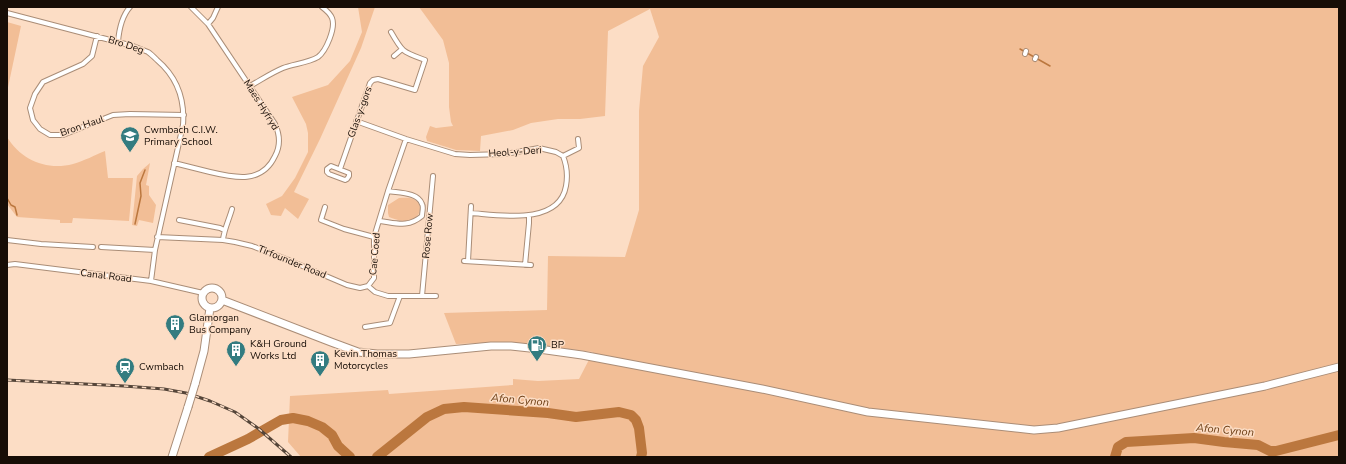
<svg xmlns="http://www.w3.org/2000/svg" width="1346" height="464" font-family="'Nunito Sans',sans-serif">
	<rect width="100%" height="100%" fill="#fcddc5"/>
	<path fill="#f2be96" d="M 358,7 L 375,7 L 361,48 L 320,139 L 294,192 L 309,199 L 298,219 L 285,208 L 281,216 L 271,215 L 266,204 L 282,196 L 295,178 L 308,152 L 308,133 L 306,124 L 292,97 L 328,85 L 350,61 L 362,32 Z
		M 419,7 L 1339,7 L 1339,457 L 301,457 L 288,442 L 290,396 L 388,390 L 389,394 L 513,385 L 513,379 L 538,381 L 579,379 L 593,352 L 510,342 L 456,344 L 444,313 L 547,310 L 548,256 L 625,257 L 639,210 L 639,111 L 643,66 L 659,37 L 650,9 L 608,31 L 605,116 L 580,119 L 558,119 L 531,123 L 513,130 L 481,136 L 480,151 L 456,150 L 427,141 L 426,137 L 430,126 L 436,128 L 453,126 L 451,122 L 449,107 L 449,63 L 443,40 Z
		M 7,22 L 21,26 L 7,92 Z
		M 7,137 C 21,160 47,171 73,164 C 84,161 95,155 105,151 L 108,178 L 133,178 L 129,221 L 73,218 L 72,223 L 60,223 L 60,220 L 17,217 L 7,204 Z
		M 150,163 L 146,185 L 149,186 L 149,195 L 156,205 L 153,223 L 139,220 L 137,226 L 132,225 L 137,176 L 143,169 Z
		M 399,198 C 404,198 411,197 415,200 C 425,206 419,220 408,221 C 402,222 395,219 389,217 L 388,213 L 388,205 Z"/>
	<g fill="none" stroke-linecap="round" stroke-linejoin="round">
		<path stroke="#bb773e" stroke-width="1.5" d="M 1020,49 L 1050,66
			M 7,198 L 11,205 L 15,207 L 17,215
			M 135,224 L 141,196 L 140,183 L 145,170"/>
		<path stroke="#bb773e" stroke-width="10" d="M 209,457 L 248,439 L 281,420 L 293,418 L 308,421 L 322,427 L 332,435 L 338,446 L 350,457
			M 377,457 L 427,417 L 444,409 L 464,407 L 548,413 L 576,417 L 619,412 L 631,415 L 636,420 L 639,428 L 642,453 L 641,457
			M 1115,457 L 1118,447 L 1126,442 L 1194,438 L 1224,442 L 1258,445 L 1270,451 L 1276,451 L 1339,435"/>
		<g stroke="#aa8d77" stroke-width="6">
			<path id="street" d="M 7,13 L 133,46 C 138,48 143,50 148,52 C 151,54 154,57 157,60 C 177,77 185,99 183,125 L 155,250 L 151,281
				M 208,24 L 213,18 L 218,7
				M 97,36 L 92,56 L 83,64 L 43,82 L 35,94 L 30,108 L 33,120 L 40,129 L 50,135 L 63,135 L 113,115 L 130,114 L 184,115
				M 118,42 C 119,30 122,16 130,7
				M 1025,54 L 1026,51
				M 394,56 L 401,50
				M 1035,59 L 1036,57
				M 250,86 C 261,80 271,73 283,68 C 293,64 308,63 318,57 C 326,51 336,28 332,18 C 330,13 326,10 322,7
				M 356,121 L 406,139 L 455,154 L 470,155 L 505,154 L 539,148 L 556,152 L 563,156 C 567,166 568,175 566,186 C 559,226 499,215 471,213
				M 563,156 L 579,148 L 578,139
				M 174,163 C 186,166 198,169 210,172 C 235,178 262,184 275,156 C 281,145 280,135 275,124 L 208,24 L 191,7
				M 331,166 L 349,173 L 349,176 L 347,179 L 345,180 L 329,174 L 327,172 L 327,169 Z
				M 340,169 L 370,83 L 373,80 L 378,79 L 415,90 L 425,60 C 403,52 403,53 391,32
				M 325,207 L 321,220 L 344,229 L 374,237
				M 179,220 L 220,228 L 224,230
				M 380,221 C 396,223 408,228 422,216 C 422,212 424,207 422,204 C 418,192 398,193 388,191
				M 157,237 L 223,240 L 235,242 L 252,246 L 286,259 L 347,285 L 360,288 L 368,286 L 375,292 L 388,296 L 436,296
				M 7,240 L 41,244 L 93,247
				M 223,240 C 224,229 229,220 232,209
				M 101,247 L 155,250
				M 464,261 L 531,265
				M 468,261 L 471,206
				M 7,265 L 15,264 L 151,281 L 203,293
				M 525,265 L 529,223 L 529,215
				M 368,286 L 374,278 L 374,237 L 388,191 L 406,139
				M 422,296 L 433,176
				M 365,327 L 390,323 L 400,296"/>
		</g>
		<g stroke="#aa8d77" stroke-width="9">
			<path id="primary" d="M202 298a10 10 0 1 1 20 0a10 10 0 1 1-20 0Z
				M 222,300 L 331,342 L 358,352 L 377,354 L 409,354 L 491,346 L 511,346 L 539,349 L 582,355 L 762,389 L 868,412 L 1034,430 L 1058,428 L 1265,386 L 1339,367
				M 195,384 L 204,351 L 210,308
				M 172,457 L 188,407"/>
		</g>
		<use href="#street" stroke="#fff" stroke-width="4"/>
		<use href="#primary" stroke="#fff" stroke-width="7"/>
		<g stroke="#554539" stroke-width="3">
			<path id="rail" d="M 7,380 L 124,386 L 164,389 L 186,393 L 210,401 L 235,412 L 259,429 L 291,457"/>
		</g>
		<use href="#rail" stroke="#fcddc5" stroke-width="1.5" stroke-dasharray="4.5" stroke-linecap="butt"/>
		<g stroke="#aa8d77" stroke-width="9" stroke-linecap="butt">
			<path id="primary-bridge" d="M 188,407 L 195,384"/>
		</g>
		<use href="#primary-bridge" stroke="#fff" stroke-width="7"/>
	</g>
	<defs>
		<g id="school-pin" transform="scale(1)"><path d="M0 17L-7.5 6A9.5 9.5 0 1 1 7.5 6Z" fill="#337c80" stroke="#fcddc5"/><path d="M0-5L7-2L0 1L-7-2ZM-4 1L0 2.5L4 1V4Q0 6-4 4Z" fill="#fff"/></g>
		<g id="building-pin" transform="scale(1)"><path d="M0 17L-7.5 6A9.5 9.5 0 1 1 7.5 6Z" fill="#337c80" stroke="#fcddc5"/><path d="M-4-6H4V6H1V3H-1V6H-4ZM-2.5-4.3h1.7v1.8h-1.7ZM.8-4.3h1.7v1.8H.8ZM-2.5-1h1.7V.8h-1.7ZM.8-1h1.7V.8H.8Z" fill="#fff"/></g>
		<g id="fuel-pin" transform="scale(1)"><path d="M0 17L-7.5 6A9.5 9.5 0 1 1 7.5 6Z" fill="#337c80" stroke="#fcddc5"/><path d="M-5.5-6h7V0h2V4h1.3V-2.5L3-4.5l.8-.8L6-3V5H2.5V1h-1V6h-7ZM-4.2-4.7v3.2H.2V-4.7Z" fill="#fff"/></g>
		<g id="station-pin" transform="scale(1)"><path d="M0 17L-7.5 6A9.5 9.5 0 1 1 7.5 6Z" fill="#337c80" stroke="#fcddc5"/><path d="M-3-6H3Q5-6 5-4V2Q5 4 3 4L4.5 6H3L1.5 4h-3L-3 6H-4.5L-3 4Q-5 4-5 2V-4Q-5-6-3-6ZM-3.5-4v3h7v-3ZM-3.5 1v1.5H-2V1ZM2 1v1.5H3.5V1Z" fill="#fff"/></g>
	</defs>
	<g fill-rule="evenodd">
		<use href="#school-pin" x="130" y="136"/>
		<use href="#building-pin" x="175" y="324"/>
		<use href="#fuel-pin" x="537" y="345"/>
		<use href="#building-pin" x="236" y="350"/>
		<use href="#building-pin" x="320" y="360"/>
		<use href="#station-pin" x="125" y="367"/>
	</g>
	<g text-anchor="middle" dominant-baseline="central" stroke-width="3" stroke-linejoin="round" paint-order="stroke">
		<g font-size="10" fill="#170d06" stroke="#fcddc5">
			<text transform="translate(126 45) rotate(18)">Bro Deg</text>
			<text transform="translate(261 105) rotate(58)">Maes Hyfryd</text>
			<text transform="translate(360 112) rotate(-70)">Glas-y-gors</text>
			<text transform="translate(82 126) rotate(-19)">Bron Haul</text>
			<text transform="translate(515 152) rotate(-4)">Heol-y-Deri</text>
			<text transform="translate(428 236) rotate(-85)">Rose Row</text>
			<text transform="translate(375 254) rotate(-85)">Cae Coed</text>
			<text transform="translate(292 262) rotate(22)">Tirfounder Road</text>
			<text transform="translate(106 276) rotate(7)">Canal Road</text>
		</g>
		<g font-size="10" fill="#170d06" stroke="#fcddc5" text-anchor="start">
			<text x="144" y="130">Cwmbach C.I.W.<tspan x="144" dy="12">Primary School</tspan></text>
			<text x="189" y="318">Glamorgan<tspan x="189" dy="12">Bus Company</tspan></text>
			<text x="250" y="344">K&amp;H Ground<tspan x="250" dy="12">Works Ltd</tspan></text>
			<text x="551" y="345">BP</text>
			<text x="334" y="354">Kevin Thomas<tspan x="334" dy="12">Motorcycles</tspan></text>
			<text x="139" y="367">Cwmbach</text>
		</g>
		<g font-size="11" font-style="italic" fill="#6d3e14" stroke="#fcddc5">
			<text transform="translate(520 400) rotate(5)">Afon Cynon</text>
			<text transform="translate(1225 430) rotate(5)">Afon Cynon</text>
		</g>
	</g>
	<rect width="1346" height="464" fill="none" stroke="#170d06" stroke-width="16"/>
</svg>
